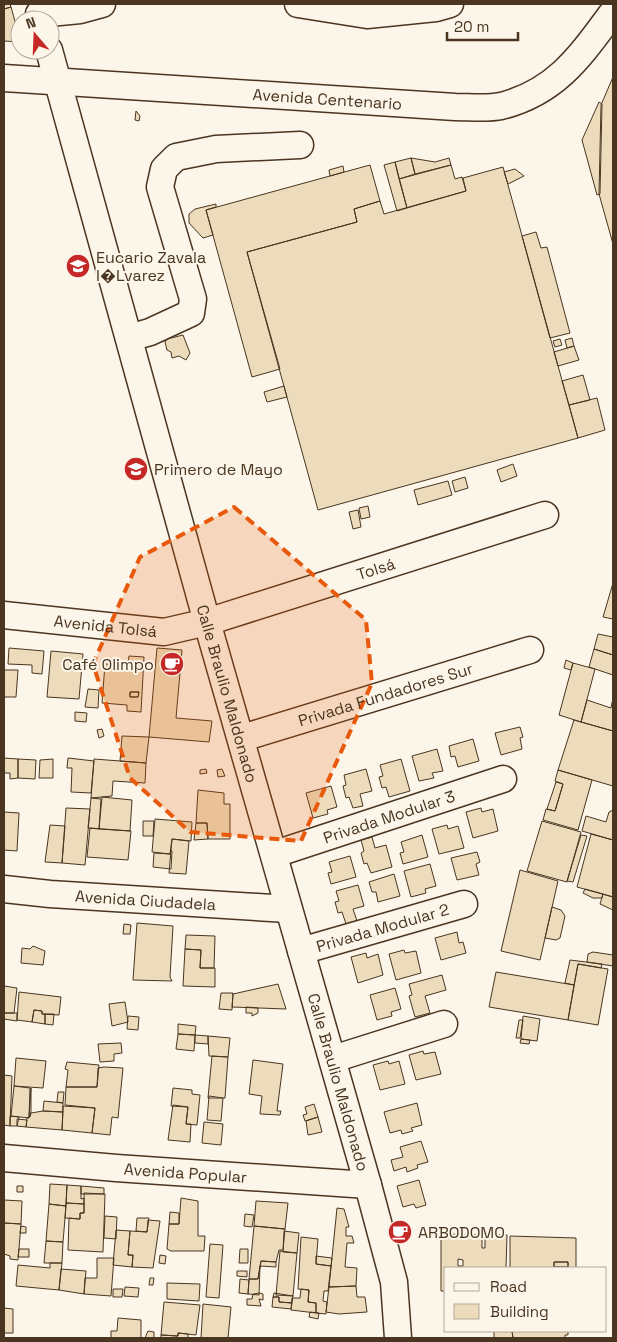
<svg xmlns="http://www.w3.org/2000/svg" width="617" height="1342" font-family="'Space Grotesk',sans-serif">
	<rect width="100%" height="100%" fill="#fbf6e9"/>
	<path fill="#ecdcbc" stroke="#4a3520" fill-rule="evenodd" d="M 4,4 L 10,4 L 11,7 L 4,9 Z
		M 11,7 L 20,39 L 20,42 L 4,41 L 4,9 Z
		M 613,77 L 613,244 L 599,194 L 601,105 Z
		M 599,102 L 602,104 L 600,194 L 597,195 L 582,140 Z
		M 136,111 L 140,116 L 139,121 L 135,120 Z
		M 411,158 L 435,162 L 449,158 L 451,165 L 415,174 Z
		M 411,158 L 415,174 L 399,179 L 395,162 Z
		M 395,162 L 407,208 L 397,211 L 384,165 Z
		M 370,165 L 380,201 L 354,209 L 357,222 L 247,252 L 280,369 L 252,377 L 206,210 Z
		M 451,165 L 455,179 L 462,177 L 466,191 L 407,208 L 399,179 Z
		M 343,166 L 344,172 L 330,176 L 329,170 Z
		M 503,167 L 578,438 L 318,510 L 247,252 L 357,222 L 354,209 L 380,201 L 384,214 L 466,191 L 463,178 Z
		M 515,169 L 524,176 L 508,184 L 504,172 Z
		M 216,204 L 216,207 L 206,210 L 213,235 L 203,238 L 189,223 L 189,214 L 195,209 Z
		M 536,232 L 541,248 L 547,247 L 570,333 L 550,338 L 522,236 Z
		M 183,335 L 190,353 L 186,360 L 179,356 L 172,358 L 171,352 L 167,350 L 165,342 L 167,339 Z
		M 572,338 L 574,346 L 567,348 L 565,340 Z
		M 560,339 L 562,345 L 555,347 L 553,341 Z
		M 574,346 L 579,360 L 558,366 L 554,352 Z
		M 583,375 L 590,400 L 569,405 L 562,381 Z
		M 284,386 L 287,397 L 267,402 L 264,392 Z
		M 597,398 L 605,430 L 578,438 L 569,405 Z
		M 513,464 L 517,476 L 501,482 L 497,470 Z
		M 465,477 L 468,488 L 455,492 L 452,481 Z
		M 448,481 L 452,495 L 418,505 L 414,490 Z
		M 368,506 L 370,517 L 361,519 L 359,508 Z
		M 358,510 L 361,527 L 353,529 L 349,512 Z
		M 613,583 L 613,619 L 603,617 Z
		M 598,634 L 613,637 L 613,655 L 594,649 Z
		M 9,648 L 44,651 L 42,674 L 32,673 L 32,665 L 8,664 Z
		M 157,648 L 182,650 L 176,718 L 212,721 L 209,742 L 149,737 Z
		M 594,649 L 613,655 L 613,675 L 589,667 Z
		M 51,651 L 83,654 L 79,699 L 47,697 Z
		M 129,656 L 144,657 L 141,712 L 127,711 L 127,705 L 102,703 L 105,664 L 128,665 ZM 130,692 L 139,692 L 138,697 L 130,697 Z
		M 566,660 L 573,663 L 571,670 L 564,668 Z
		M 573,663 L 595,669 L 581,722 L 559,715 Z
		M 4,670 L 18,670 L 16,697 L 4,697 Z
		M 88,689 L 99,690 L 98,708 L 85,707 Z
		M 130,692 L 139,692 L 138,697 L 130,697 Z
		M 613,698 L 613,731 L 581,722 L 587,700 L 611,708 Z
		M 75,712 L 87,713 L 86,722 L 75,721 Z
		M 574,720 L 613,731 L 613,786 L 558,770 Z
		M 520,727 L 523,737 L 520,738 L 522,749 L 501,755 L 495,733 Z
		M 102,729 L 104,736 L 99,738 L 97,730 Z
		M 122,736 L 149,737 L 146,763 L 120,761 Z
		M 473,739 L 479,761 L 458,767 L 455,756 L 451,757 L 449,746 Z
		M 437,749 L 443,771 L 432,773 L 434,778 L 419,781 L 412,756 Z
		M 4,758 L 18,759 L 18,778 L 10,779 L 10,773 L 4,773 Z
		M 68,758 L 94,761 L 91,793 L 71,792 L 72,768 L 67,768 Z
		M 18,759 L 36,760 L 35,779 L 18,778 Z
		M 53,759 L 53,778 L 39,778 L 40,760 Z
		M 94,759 L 146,763 L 145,783 L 113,781 L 112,796 L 91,798 Z
		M 401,759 L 410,791 L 389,797 L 386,787 L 382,788 L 379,777 L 383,776 L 380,765 Z
		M 206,769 L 207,773 L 200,774 L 200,770 Z
		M 222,769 L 225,776 L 218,777 L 217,770 Z
		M 366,769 L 372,791 L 360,794 L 363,806 L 353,808 L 349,797 L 346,798 L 343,786 L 346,785 L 344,775 Z
		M 558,770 L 592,780 L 578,830 L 543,820 L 546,809 L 555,811 L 563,784 L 555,781 Z
		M 556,782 L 563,784 L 555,811 L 547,809 Z
		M 331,786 L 337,807 L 327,810 L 328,814 L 313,818 L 306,793 Z
		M 198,790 L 224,793 L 224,804 L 230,804 L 230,839 L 208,839 L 207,823 L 196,823 Z
		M 102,797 L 132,800 L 130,831 L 99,829 Z
		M 91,798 L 101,799 L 99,829 L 88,828 Z
		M 66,808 L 90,809 L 85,865 L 62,863 Z
		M 481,808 L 482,812 L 493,809 L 498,831 L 473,838 L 466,812 Z
		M 613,810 L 613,840 L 582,831 L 586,816 L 606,822 L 609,812 Z
		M 4,812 L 19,813 L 17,851 L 4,850 Z
		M 155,819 L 192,822 L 191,841 L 172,839 L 170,854 L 152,852 Z
		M 143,821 L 154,821 L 153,836 L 143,836 Z
		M 542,821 L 581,832 L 567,882 L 527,871 Z
		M 196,823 L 207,823 L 208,839 L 194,840 Z
		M 50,825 L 65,826 L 62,863 L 45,862 Z
		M 447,825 L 448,829 L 458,826 L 464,848 L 439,854 L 432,829 Z
		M 90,828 L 131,831 L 128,860 L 87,857 Z
		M 591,834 L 613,840 L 613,897 L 577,887 Z
		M 422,835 L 428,857 L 403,864 L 400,853 L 404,852 L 401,842 Z
		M 581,835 L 587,836 L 573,882 L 567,881 Z
		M 372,837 L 375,848 L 386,845 L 392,867 L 371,873 L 367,863 L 364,864 L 361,853 L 364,851 L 361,840 Z
		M 172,839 L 189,841 L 186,874 L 169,873 Z
		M 171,850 L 172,851 L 171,869 L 153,867 L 154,853 L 170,854 Z
		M 477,852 L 480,862 L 476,864 L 479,875 L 457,880 L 451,858 Z
		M 350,856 L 356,877 L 331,884 L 328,873 L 332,872 L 329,862 Z
		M 430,864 L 436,886 L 425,889 L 426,893 L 411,897 L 404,871 Z
		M 520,870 L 558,881 L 540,960 L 501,951 Z
		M 394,874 L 400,896 L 378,902 L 376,892 L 372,892 L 369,882 Z
		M 358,885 L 364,906 L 353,909 L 357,921 L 346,924 L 342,912 L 338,913 L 335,902 L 339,901 L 336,891 Z
		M 585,889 L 603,894 L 602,898 L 593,898 L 583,893 Z
		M 603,894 L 613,897 L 613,910 L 600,904 Z
		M 552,907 L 561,910 L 565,916 L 560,938 L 556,940 L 545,938 Z
		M 137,923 L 173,926 L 170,977 L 172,981 L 133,980 Z
		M 124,924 L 131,925 L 130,934 L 123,934 Z
		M 457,932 L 459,943 L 463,942 L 466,953 L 441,960 L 435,938 Z
		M 186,935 L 215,936 L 214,968 L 200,968 L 201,950 L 185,949 Z
		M 33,946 L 45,951 L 43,965 L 21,963 L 22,948 L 30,949 Z
		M 185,949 L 201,950 L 200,968 L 215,968 L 215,987 L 183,986 Z
		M 404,950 L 405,953 L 416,951 L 421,973 L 396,980 L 389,954 Z
		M 593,952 L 613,955 L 613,966 L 587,962 L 588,954 Z
		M 366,953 L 367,958 L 378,954 L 383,975 L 358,983 L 351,957 Z
		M 570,960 L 602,964 L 601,968 L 578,964 L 574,985 L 565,983 Z
		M 578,964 L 608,969 L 598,1025 L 568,1020 Z
		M 496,972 L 574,985 L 568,1020 L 489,1007 Z
		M 442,975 L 446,990 L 425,996 L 430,1013 L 415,1017 L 409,996 L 412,995 L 409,984 Z
		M 278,984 L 286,1009 L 232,1007 L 233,994 Z
		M 4,986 L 17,988 L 14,1013 L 4,1013 L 4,1017 Z
		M 395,988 L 401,1009 L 391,1012 L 392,1016 L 377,1020 L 370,995 Z
		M 19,992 L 61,997 L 59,1015 L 42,1014 L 42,1011 L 34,1010 L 32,1022 L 17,1020 Z
		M 221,993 L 233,993 L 232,1010 L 219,1009 Z
		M 125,1002 L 128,1022 L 112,1026 L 109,1004 Z
		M 246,1007 L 258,1008 L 258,1013 L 252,1016 L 252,1013 L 246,1013 Z
		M 34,1010 L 42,1011 L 42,1014 L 45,1014 L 45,1024 L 32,1022 Z
		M 4,1013 L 17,1013 L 17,1021 L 4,1019 Z
		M 45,1014 L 54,1014 L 53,1025 L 45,1024 Z
		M 128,1016 L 139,1017 L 138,1030 L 127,1029 Z
		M 523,1016 L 540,1019 L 537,1041 L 521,1039 Z
		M 519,1020 L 523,1020 L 520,1038 L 516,1038 Z
		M 178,1024 L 196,1026 L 195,1035 L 178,1034 Z
		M 178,1034 L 195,1035 L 194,1051 L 176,1049 Z
		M 195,1035 L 208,1036 L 208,1044 L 195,1043 Z
		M 208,1036 L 230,1038 L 228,1057 L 209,1056 Z
		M 521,1039 L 530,1040 L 529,1044 L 520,1043 Z
		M 121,1043 L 122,1053 L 114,1054 L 114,1061 L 100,1062 L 98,1044 Z
		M 423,1051 L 424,1054 L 435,1052 L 441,1074 L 416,1080 L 409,1055 Z
		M 212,1056 L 228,1057 L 225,1098 L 208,1098 Z
		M 16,1058 L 46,1061 L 43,1088 L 14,1086 Z
		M 253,1060 L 283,1064 L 277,1111 L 281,1111 L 280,1115 L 260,1114 L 262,1096 L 249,1094 Z
		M 388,1061 L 389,1064 L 399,1061 L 405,1084 L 380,1090 L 373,1065 Z
		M 67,1062 L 99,1065 L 97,1087 L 66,1087 L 68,1070 L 65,1069 Z
		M 104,1067 L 123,1068 L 118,1118 L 112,1117 L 110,1135 L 92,1133 L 95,1108 L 65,1105 L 66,1087 L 97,1087 L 98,1068 Z
		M 4,1075 L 12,1076 L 10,1126 L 4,1125 Z
		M 14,1086 L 30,1088 L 29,1118 L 11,1116 Z
		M 31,1088 L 31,1112 L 29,1117 Z
		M 173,1088 L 192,1090 L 192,1094 L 200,1095 L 197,1125 L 186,1124 L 188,1107 L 171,1106 Z
		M 58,1092 L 64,1092 L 63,1103 L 57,1102 Z
		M 209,1096 L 223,1098 L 221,1121 L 207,1120 Z
		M 44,1101 L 63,1103 L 63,1112 L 43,1111 Z
		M 417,1103 L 422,1125 L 411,1128 L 413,1131 L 402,1134 L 401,1130 L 390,1133 L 384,1112 Z
		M 314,1104 L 318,1117 L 305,1121 L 303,1115 L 307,1114 L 305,1107 Z
		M 173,1105 L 188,1107 L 186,1124 L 191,1124 L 190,1142 L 168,1140 Z
		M 63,1106 L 95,1108 L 92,1133 L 62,1130 Z
		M 43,1111 L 63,1112 L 62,1130 L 26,1127 L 27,1118 L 30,1117 L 31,1113 Z
		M 10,1116 L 19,1117 L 17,1126 L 10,1126 Z
		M 318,1117 L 322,1132 L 308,1135 L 306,1121 Z
		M 17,1119 L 27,1120 L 26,1127 L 17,1126 Z
		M 204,1122 L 223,1124 L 221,1145 L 202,1143 Z
		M 421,1141 L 428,1162 L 417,1165 L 418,1168 L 407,1172 L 406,1167 L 394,1171 L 391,1160 L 403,1157 L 400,1147 Z
		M 419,1180 L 426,1205 L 416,1208 L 414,1204 L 403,1207 L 397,1186 Z
		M 50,1184 L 67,1185 L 66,1206 L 49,1204 Z
		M 67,1185 L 81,1186 L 81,1199 L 84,1198 L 84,1204 L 66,1203 Z
		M 17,1186 L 23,1186 L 23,1192 L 17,1192 Z
		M 81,1186 L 104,1188 L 104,1194 L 81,1194 Z
		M 84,1193 L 105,1194 L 103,1252 L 68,1250 L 69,1218 L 80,1219 L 80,1213 L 84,1213 Z
		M 181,1198 L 198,1201 L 198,1236 L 205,1236 L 204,1251 L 171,1251 L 167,1249 L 169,1224 L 179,1224 Z
		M 4,1200 L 22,1201 L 21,1224 L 4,1223 Z
		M 256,1201 L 288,1203 L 285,1229 L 254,1226 Z
		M 66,1203 L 84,1204 L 84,1213 L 80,1213 L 80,1219 L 65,1218 Z
		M 49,1204 L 66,1206 L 63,1242 L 46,1241 Z
		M 337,1208 L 344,1209 L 349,1227 L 346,1227 L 346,1236 L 352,1236 L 354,1243 L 347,1243 L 345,1267 L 357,1268 L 356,1286 L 329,1287 Z
		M 170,1212 L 179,1213 L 179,1224 L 169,1224 Z
		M 245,1214 L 254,1215 L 252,1227 L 244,1226 Z
		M 105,1216 L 117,1217 L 116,1239 L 104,1238 Z
		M 137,1218 L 149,1218 L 147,1232 L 136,1231 Z
		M 148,1220 L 160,1221 L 153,1268 L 132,1267 L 133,1255 L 128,1255 L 130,1231 L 147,1232 Z
		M 4,1223 L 21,1224 L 18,1260 L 10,1259 L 10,1256 L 4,1254 Z
		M 21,1226 L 26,1227 L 26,1233 L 20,1233 Z
		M 254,1226 L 285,1229 L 283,1250 L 279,1250 L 276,1262 L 261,1261 L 258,1279 L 249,1279 Z
		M 116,1230 L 130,1231 L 128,1255 L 133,1255 L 132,1267 L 113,1265 Z
		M 284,1231 L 299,1233 L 297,1253 L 283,1252 Z
		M 441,1234 L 507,1235 L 506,1268 L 446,1268 L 446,1291 L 441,1291 ZM 482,1236 L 485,1236 L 485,1248 L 482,1248 ZM 458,1259 L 463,1260 L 463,1266 L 458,1266 Z
		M 510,1236 L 576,1238 L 576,1268 L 510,1268 ZM 554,1262 L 568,1262 L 568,1267 L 554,1267 Z
		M 301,1237 L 318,1239 L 316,1264 L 331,1266 L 328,1291 L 324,1291 L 323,1301 L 327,1302 L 326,1314 L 316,1313 L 316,1303 L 308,1302 L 309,1290 L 298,1289 Z
		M 46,1241 L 63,1242 L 62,1263 L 44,1263 Z
		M 210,1244 L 223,1245 L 219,1298 L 206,1297 Z
		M 19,1249 L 29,1249 L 29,1257 L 18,1257 Z
		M 240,1249 L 248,1249 L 248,1263 L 239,1263 Z
		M 280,1251 L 297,1253 L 293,1296 L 276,1295 Z
		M 160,1255 L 166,1256 L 165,1264 L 159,1263 Z
		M 316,1256 L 332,1258 L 331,1266 L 316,1264 Z
		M 97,1258 L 114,1258 L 111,1296 L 84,1294 L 85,1278 L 97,1278 Z
		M 261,1261 L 276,1262 L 276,1267 L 260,1266 Z
		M 554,1262 L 568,1262 L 568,1267 L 554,1267 Z
		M 50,1263 L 62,1263 L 59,1290 L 16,1286 L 18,1265 L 50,1268 Z
		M 260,1266 L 259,1295 L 248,1294 L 249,1279 L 258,1279 Z
		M 61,1269 L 86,1271 L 84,1294 L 59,1290 Z
		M 237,1271 L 247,1271 L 247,1277 L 237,1276 Z
		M 150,1278 L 154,1278 L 153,1285 L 149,1285 Z
		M 240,1279 L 249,1280 L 248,1294 L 239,1293 Z
		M 167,1283 L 200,1284 L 199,1301 L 167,1299 Z
		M 356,1286 L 357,1297 L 365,1297 L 367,1312 L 339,1314 L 326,1312 L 329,1287 Z
		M 125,1287 L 139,1288 L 138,1297 L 124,1296 Z
		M 113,1289 L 123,1289 L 122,1297 L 113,1297 Z
		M 301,1289 L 309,1290 L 308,1302 L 316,1303 L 316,1313 L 291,1310 L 292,1298 L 300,1298 Z
		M 260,1293 L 263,1294 L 263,1300 L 259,1299 L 261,1306 L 247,1305 L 247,1299 L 252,1299 L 253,1294 Z
		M 274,1293 L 293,1296 L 292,1303 L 279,1302 L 279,1297 L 273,1297 Z
		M 273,1297 L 279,1297 L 279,1302 L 292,1303 L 291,1309 L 272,1307 Z
		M 164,1302 L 200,1305 L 196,1335 L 178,1333 L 178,1336 L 161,1335 Z
		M 203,1304 L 231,1307 L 228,1338 L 201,1338 Z
		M 4,1308 L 13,1309 L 13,1333 L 4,1333 Z
		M 310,1312 L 319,1313 L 318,1319 L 309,1317 Z
		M 118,1318 L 141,1320 L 141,1338 L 111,1338 L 111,1331 L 117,1331 Z
		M 148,1331 L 154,1332 L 154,1338 L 145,1338 Z
		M 494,1331 L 512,1331 L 513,1338 L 494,1338 Z
		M 512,1331 L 568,1331 L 568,1335 L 565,1335 L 565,1338 L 513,1338 Z
		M 178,1333 L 188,1334 L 188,1338 L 161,1338 L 161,1335 L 178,1336 Z"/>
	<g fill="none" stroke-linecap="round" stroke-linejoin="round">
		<g stroke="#4a3520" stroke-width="29">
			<g id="minor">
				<path d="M 298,4 L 367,15 L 436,8 L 450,4"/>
				<path d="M 39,14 L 80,10 L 102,4"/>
				<path id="s1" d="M 49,50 L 207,622 L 368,1185 L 394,1282 L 398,1338"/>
				<path id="s2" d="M 4,78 L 455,107 C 470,107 487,109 501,106 C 557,92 581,55 613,12"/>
				<path d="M 129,338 L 150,332 L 191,313 L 193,299 L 160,187 L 164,169 L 176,157 L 216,149 L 300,145"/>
				<path id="s3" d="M 4,615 L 164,632 L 207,622 L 545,515"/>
				<path id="s4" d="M 242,738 L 530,650"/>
				<path id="s5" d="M 275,854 L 503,779"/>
				<path id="s6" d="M 4,889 L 50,894 L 288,909"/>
				<path id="s7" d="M 301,951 L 464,904"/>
				<path d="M 333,1059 L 444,1024"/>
				<path id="s8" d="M 4,1158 L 116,1168 L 368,1185"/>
			</g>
		</g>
		<use href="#minor" stroke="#fbf6e9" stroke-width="26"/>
	</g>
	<path fill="#e8590c" fill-opacity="0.2" stroke="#e8590c" stroke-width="4" stroke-dasharray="10 6" stroke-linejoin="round" d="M 234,507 L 366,620 L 372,683 L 301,841 L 190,832 L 130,778 L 93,664 L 140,557 Z"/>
	<defs>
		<g id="school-disc" transform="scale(1.25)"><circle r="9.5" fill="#c62828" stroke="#fbf6e9"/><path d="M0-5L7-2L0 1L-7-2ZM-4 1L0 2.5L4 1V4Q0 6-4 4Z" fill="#fff"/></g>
		<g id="cafe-disc" transform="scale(1.25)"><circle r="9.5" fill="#c62828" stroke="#fbf6e9"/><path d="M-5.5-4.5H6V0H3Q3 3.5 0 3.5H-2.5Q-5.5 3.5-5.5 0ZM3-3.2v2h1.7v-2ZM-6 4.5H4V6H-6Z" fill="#fff"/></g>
	</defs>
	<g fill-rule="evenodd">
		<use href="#school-disc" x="78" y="266"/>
		<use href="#school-disc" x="136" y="469"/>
		<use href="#cafe-disc" x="172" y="664"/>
		<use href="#cafe-disc" x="400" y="1232"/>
	</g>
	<g text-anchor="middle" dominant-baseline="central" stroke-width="4" stroke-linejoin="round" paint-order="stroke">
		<g font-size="16" fill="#4a3520" stroke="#fbf6e9">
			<text stroke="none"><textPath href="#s2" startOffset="324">Avenida Centenario</textPath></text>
			<text stroke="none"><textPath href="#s3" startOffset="382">Tolsá</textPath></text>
			<text stroke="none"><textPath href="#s3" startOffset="102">Avenida Tolsá</textPath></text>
			<text stroke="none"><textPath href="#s1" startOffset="668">Calle Braulio Maldonado</textPath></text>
			<text stroke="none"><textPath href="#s4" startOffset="150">Privada Fundadores Sur</textPath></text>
			<text stroke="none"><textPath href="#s5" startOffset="120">Privada Modular 3</textPath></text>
			<text stroke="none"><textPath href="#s6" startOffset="142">Avenida Ciudadela</textPath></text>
			<text stroke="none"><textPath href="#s7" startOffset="85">Privada Modular 2</textPath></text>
			<text stroke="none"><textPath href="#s1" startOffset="1072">Calle Braulio Maldonado</textPath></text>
			<text stroke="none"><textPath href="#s8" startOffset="182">Avenida Popular</textPath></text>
		</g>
		<g font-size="16" fill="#4a3520" stroke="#fbf6e9" text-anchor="start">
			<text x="96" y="257">Eucario Zavala<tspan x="96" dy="18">I�Lvarez</tspan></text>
			<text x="154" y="469">Primero de Mayo</text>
			<text x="154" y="664" text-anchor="end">Café Olimpo</text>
			<text x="418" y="1232">ARBODOMO</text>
		</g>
	</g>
	<rect width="617" height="1342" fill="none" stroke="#4a3520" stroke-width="10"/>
	<rect x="444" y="1267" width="162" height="65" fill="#fbf6e9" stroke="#b4a999"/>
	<rect x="454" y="1283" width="25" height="8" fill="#fbf6e9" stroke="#b4a999"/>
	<text x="490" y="1292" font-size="15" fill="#4a3520">Road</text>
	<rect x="454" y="1304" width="25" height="15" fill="#ecdcbc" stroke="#b4a999"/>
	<text x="490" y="1317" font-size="15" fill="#4a3520">Building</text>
	<g transform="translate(35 35) rotate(341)"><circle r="24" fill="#fbf6e9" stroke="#b4a999"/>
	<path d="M0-4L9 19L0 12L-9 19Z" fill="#c62828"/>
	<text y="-8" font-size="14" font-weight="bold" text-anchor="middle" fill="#4a3520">N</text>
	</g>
	<path d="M447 32v8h71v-8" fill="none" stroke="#4a3520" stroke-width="2.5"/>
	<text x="454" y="32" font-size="15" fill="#4a3520" stroke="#fbf6e9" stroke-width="4" paint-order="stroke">20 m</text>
</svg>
